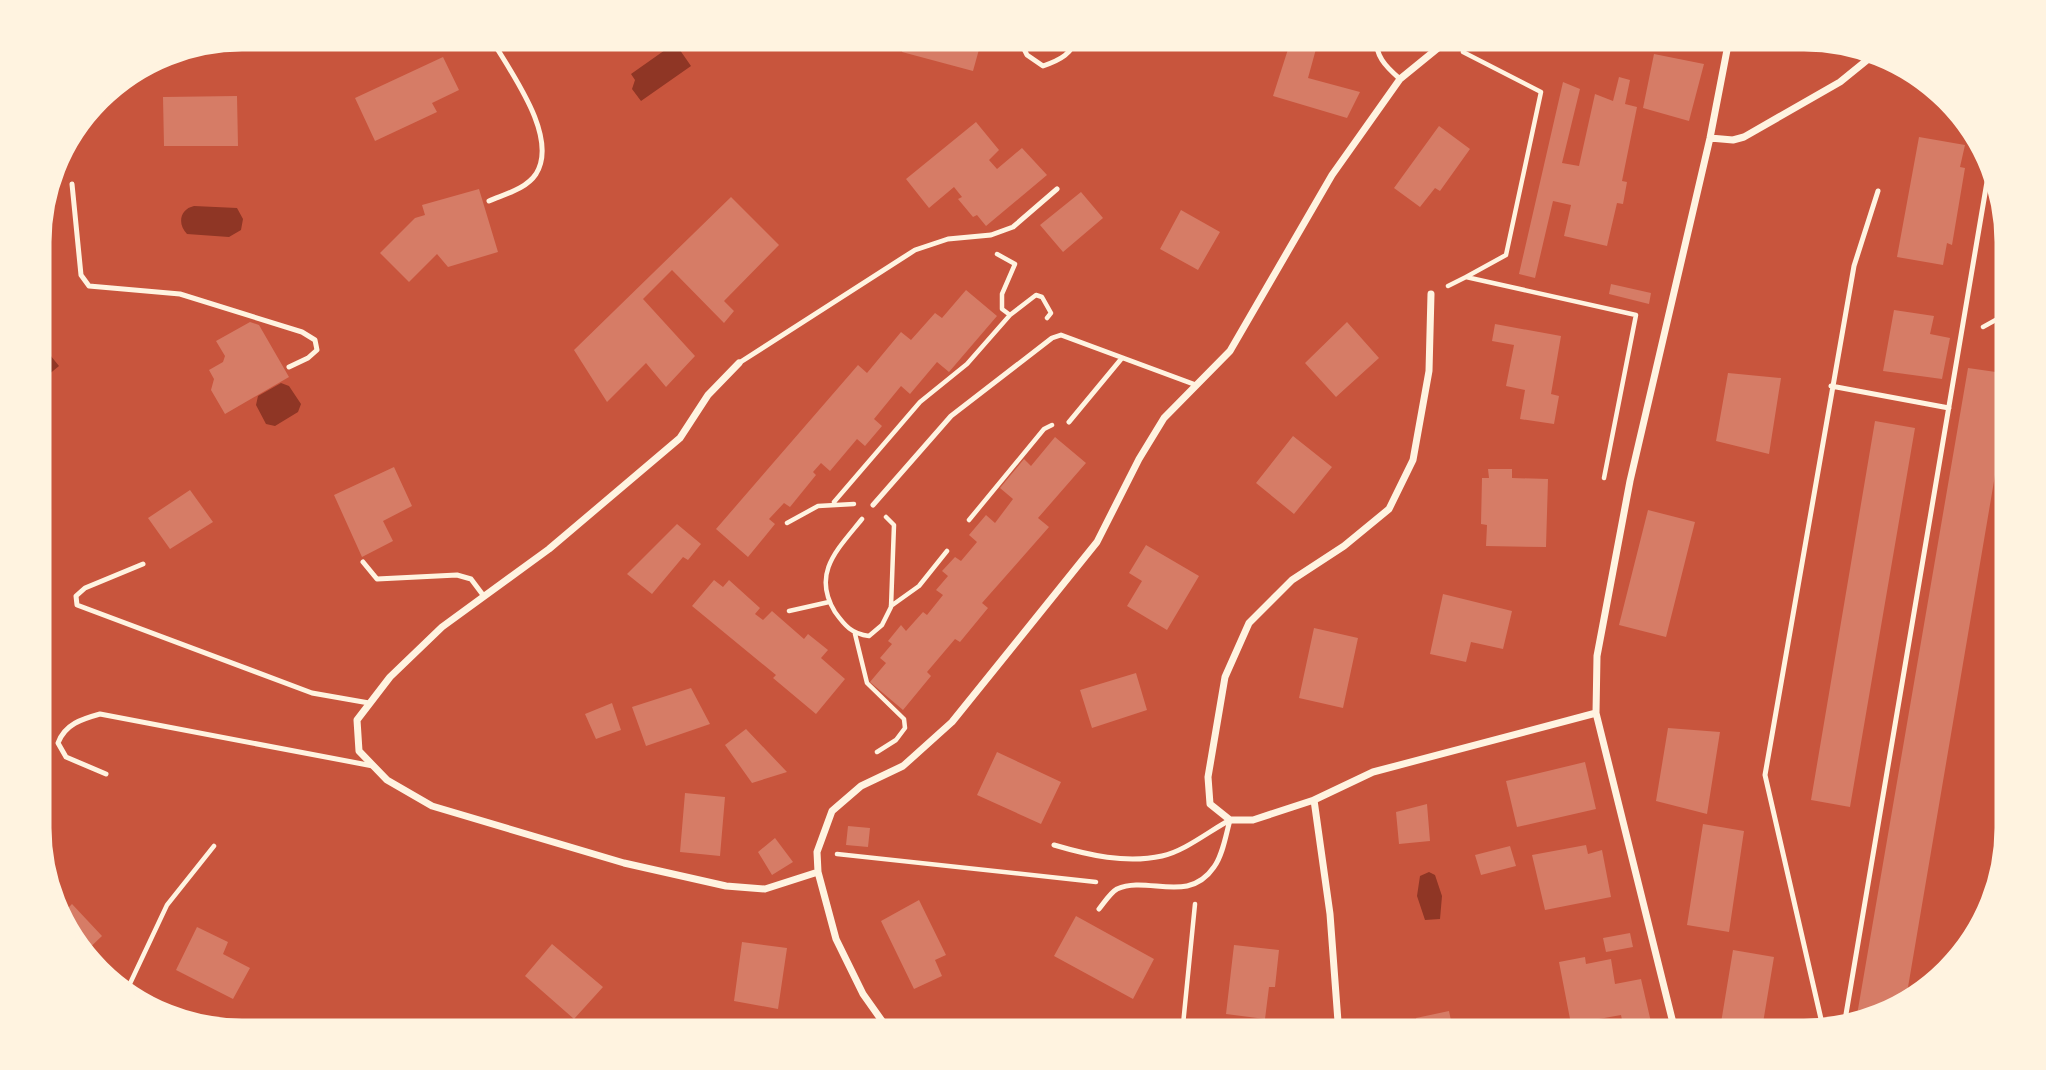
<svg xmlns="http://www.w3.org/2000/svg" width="2046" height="1070" font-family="Literata,serif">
	<rect width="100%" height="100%" fill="#c8553d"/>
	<path fill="#8f3625" d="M 675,43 L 691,66 L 641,101 L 632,89 L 635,80 L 631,74 Z
		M 194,206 L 237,208 L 243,219 L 241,230 L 229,237 L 187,234 C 177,224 180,209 194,206 Z
		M 42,345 L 59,366 L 36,385 L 36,350 Z
		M 281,383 L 289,386 L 301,404 L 298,412 L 275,426 L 266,424 L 256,405 L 258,396 Z
		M 1429,872 L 1435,875 L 1442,896 L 1440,919 L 1425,920 L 1417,896 L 1420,876 Z"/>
	<path fill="#d67c66" d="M 906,35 L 983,35 L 973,71 L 902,52 Z
		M 1265,35 L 1324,35 L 1322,50 L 1316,49 L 1308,78 L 1360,92 L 1347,118 L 1273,96 L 1290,43 L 1264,39 Z
		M 1654,54 L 1704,64 L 1689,121 L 1643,108 Z
		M 443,57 L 459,90 L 432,103 L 437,112 L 375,141 L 355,98 Z
		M 1619,77 L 1630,80 L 1625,104 L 1637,107 L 1622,181 L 1627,182 L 1623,204 L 1617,203 L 1607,246 L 1564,236 L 1571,205 L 1553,201 L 1535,278 L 1519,274 L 1563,82 L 1580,89 L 1562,163 L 1579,166 L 1595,94 L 1613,101 Z
		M 237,96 L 238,146 L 164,146 L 163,97 Z
		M 976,122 L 999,150 L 989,160 L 997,169 L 1022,148 L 1047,175 L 986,226 L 977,215 L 973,217 L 958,199 L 962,197 L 954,187 L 929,208 L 906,179 Z
		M 1439,126 L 1470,149 L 1440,191 L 1435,188 L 1420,207 L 1394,188 Z
		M 1919,137 L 1965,145 L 1960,167 L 1965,168 L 1952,245 L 1947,243 L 1943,265 L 1897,257 Z
		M 479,189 L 498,252 L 448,267 L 437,254 L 409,282 L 380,253 L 415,218 L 425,215 L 422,205 Z
		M 1081,192 L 1103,218 L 1063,252 L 1040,225 Z
		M 731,197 L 779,245 L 724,301 L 734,311 L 724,323 L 672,270 L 643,299 L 695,356 L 666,387 L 646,363 L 607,402 L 574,350 Z
		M 1181,210 L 1220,232 L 1198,270 L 1160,249 Z
		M 1611,284 L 1651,293 L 1649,304 L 1609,294 Z
		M 966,290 L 997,316 L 949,372 L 937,362 L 910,394 L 901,386 L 874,419 L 882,426 L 865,446 L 857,439 L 830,471 L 821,463 L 813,472 L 816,475 L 790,507 L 784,503 L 769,519 L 775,524 L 748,557 L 716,529 L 858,365 L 867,373 L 901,332 L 911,340 L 935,313 L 942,318 Z
		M 1894,310 L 1934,316 L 1930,334 L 1950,338 L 1942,379 L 1883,371 Z
		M 250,322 L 259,325 L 289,377 L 225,414 L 211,390 L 214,379 L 209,370 L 223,362 L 225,356 L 216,341 Z
		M 1347,322 L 1379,358 L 1336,397 L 1305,363 Z
		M 1495,324 L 1561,336 L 1551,394 L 1559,396 L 1554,424 L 1520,419 L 1525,390 L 1506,386 L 1514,345 L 1492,341 Z
		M 1968,368 L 2010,374 L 2010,387 L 1905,1005 L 1856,1021 Z
		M 1728,373 L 1781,378 L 1769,454 L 1716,441 Z
		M 1875,421 L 1915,428 L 1850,807 L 1811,800 Z
		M 1293,436 L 1332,467 L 1294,514 L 1256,483 Z
		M 1055,437 L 1086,463 L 1038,518 L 1049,527 L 982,603 L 988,608 L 960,642 L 955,639 L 927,672 L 931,676 L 903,710 L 870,682 L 886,663 L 880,658 L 892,644 L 888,641 L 901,625 L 906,631 L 923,612 L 927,615 L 943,595 L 936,590 L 948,576 L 942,571 L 955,557 L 961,561 L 977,542 L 969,535 L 986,515 L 995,523 L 1013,499 L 1000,488 L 1024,459 L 1031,466 Z
		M 394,467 L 412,506 L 383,521 L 393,541 L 362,557 L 334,495 Z
		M 1488,469 L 1512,469 L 1512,478 L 1548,479 L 1546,547 L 1486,546 L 1487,525 L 1481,524 L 1482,478 L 1489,478 Z
		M 190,490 L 213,522 L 170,549 L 148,518 Z
		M 1648,510 L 1695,522 L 1666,637 L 1619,625 Z
		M 677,524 L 701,544 L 688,560 L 683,557 L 652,594 L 627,574 Z
		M 1146,545 L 1199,576 L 1167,630 L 1127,606 L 1142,581 L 1129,573 Z
		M 714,580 L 723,587 L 729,580 L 760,608 L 755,614 L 763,620 L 772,611 L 804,639 L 808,634 L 828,650 L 821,658 L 845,679 L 816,714 L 773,678 L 776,675 L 692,606 Z
		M 1443,594 L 1512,611 L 1503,649 L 1471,642 L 1466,662 L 1430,654 Z
		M 1314,628 L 1358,638 L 1343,708 L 1299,698 Z
		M 1136,673 L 1147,710 L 1092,728 L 1080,690 Z
		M 691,688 L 710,724 L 646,746 L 632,707 Z
		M 612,703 L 621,730 L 596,739 L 585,714 Z
		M 1668,728 L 1720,732 L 1707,814 L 1656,801 Z
		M 746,729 L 787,772 L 752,783 L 725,745 Z
		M 997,752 L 1061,782 L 1041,824 L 977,795 Z
		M 1585,762 L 1596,809 L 1517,827 L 1506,781 Z
		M 685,793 L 725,797 L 720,856 L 680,852 Z
		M 1427,804 L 1430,841 L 1399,844 L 1396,812 Z
		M 1703,824 L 1744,831 L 1729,932 L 1687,925 Z
		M 848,826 L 870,828 L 868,847 L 846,845 Z
		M 775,838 L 793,862 L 772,875 L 758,852 Z
		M 1586,845 L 1588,854 L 1602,850 L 1611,897 L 1545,910 L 1532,855 Z
		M 1510,846 L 1516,866 L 1481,875 L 1475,855 Z
		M 919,900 L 946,955 L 935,960 L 942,976 L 914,989 L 881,921 Z
		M 72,904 L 102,936 L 83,954 L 70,943 L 60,916 Z
		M 1076,916 L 1154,959 L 1133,999 L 1054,956 Z
		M 197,927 L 228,942 L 223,954 L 250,968 L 233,999 L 176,970 Z
		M 1630,933 L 1633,947 L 1606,952 L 1603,938 Z
		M 742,942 L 787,948 L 778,1009 L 734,1001 Z
		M 552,944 L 603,987 L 574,1019 L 525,976 Z
		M 1234,945 L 1279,950 L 1275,987 L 1269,987 L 1265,1019 L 1226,1014 Z
		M 1733,950 L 1774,957 L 1761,1035 L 1719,1035 Z
		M 1585,957 L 1586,964 L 1611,959 L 1615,984 L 1641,979 L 1654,1035 L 1625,1035 L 1621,1015 L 1571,1024 L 1559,962 Z
		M 1449,1011 L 1454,1035 L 1419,1035 L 1416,1018 Z"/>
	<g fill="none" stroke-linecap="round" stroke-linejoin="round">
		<path stroke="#fff3e0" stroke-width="4.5" d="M 1463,52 L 1541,92 L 1506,255 L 1466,277
			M 997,254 L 1015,264 L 1002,294 L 1002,309 L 1010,315 L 1036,295 L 1042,297 L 1051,313 L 1047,318
			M 1448,286 L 1466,277 L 1636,315 L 1604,478
			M 1983,327 L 2010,312
			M 834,502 L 920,402 L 967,364 L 1010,315
			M 862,519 C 838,549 811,573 835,612 C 845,626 852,634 869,636 L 882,625 L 891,607 L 894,525 L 886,517
			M 969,520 L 1044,429 L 1052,425
			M 787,523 L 818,506 L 854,504
			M 891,606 L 919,586 L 947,551
			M 789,611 L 829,602
			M 855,634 L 867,683 L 904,719 L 905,728 L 896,740 L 877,752
			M 837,854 L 1096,882
			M 126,992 L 167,905 L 214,846
			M 1182,1035 L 1195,904"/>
		<path stroke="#fff3e0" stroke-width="5" d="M 1017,35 L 1027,55 L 1043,66 C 1060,60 1073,54 1077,35
			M 1376,35 C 1375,56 1385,66 1400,79
			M 72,184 L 81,275 L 89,286 L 180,294 L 302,332 L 315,340 L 317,350 L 308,358 L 289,367
			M 489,201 C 505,194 526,189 536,174 C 560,136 508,69 489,35
			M 739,363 L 915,250 L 948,239 L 991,235 L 1013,227 L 1057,189
			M 1831,386 L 1949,408
			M 1069,422 L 1122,358
			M 873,505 L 951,416 L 1052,338 L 1061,335 L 1196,385
			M 363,562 L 377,579 L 457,575 L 471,579 L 483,595
			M 143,564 L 85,588 L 76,596 L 77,605 L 312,693 L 369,703
			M 106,774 L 66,757 L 58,743 C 65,724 82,719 100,714 L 373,766
			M 1054,845 C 1088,855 1126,864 1162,856 C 1185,851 1209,831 1230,820
			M 1099,909 C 1104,903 1110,893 1117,889 C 1148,875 1188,905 1214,867 C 1223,855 1226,834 1230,820
			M 1844,1026 L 1990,164
			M 1824,1032 L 1765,775 L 1854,266 L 1878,191"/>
		<path stroke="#fff3e0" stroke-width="7" d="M 309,35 L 317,35
			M 1710,138 L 1733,140 L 1744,137 L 1840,82 L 1877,52
			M 739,363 L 708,395 L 680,438 L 549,549 L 442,627 L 390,677 L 357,720 L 359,751 L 387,780 L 432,806 L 624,863 L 726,886 L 765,889 L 818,872
			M 1314,800 L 1253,820 L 1230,820 L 1210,804 L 1208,777 L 1225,677 L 1249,623 L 1292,580 L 1344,546 L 1389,509 L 1413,460 L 1429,371 L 1431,294
			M 892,1035 L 863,994 L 836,939 L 818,872 L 817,852 L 832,811 L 861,786 L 903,766 L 952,722 L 1097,542 L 1139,459 L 1164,418 L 1230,351 L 1332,175 L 1400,79 L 1454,35
			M 1339,1035 L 1330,914 L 1314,800 L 1373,772 L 1596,713
			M 1676,1035 L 1596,713 L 1597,656 L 1630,481 L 1710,138 L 1727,50 L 1726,35"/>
	</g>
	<path d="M0 0H2046V1070H0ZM242 47H1804A195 195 0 0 1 1999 242V828A195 195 0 0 1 1804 1023H242A195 195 0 0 1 47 828V242A195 195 0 0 1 242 47Z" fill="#fff3e0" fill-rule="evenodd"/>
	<path fill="none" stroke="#fff3e0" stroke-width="9" d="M242 47H1804A195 195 0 0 1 1999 242V828A195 195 0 0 1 1804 1023H242A195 195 0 0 1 47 828V242A195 195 0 0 1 242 47Z"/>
</svg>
